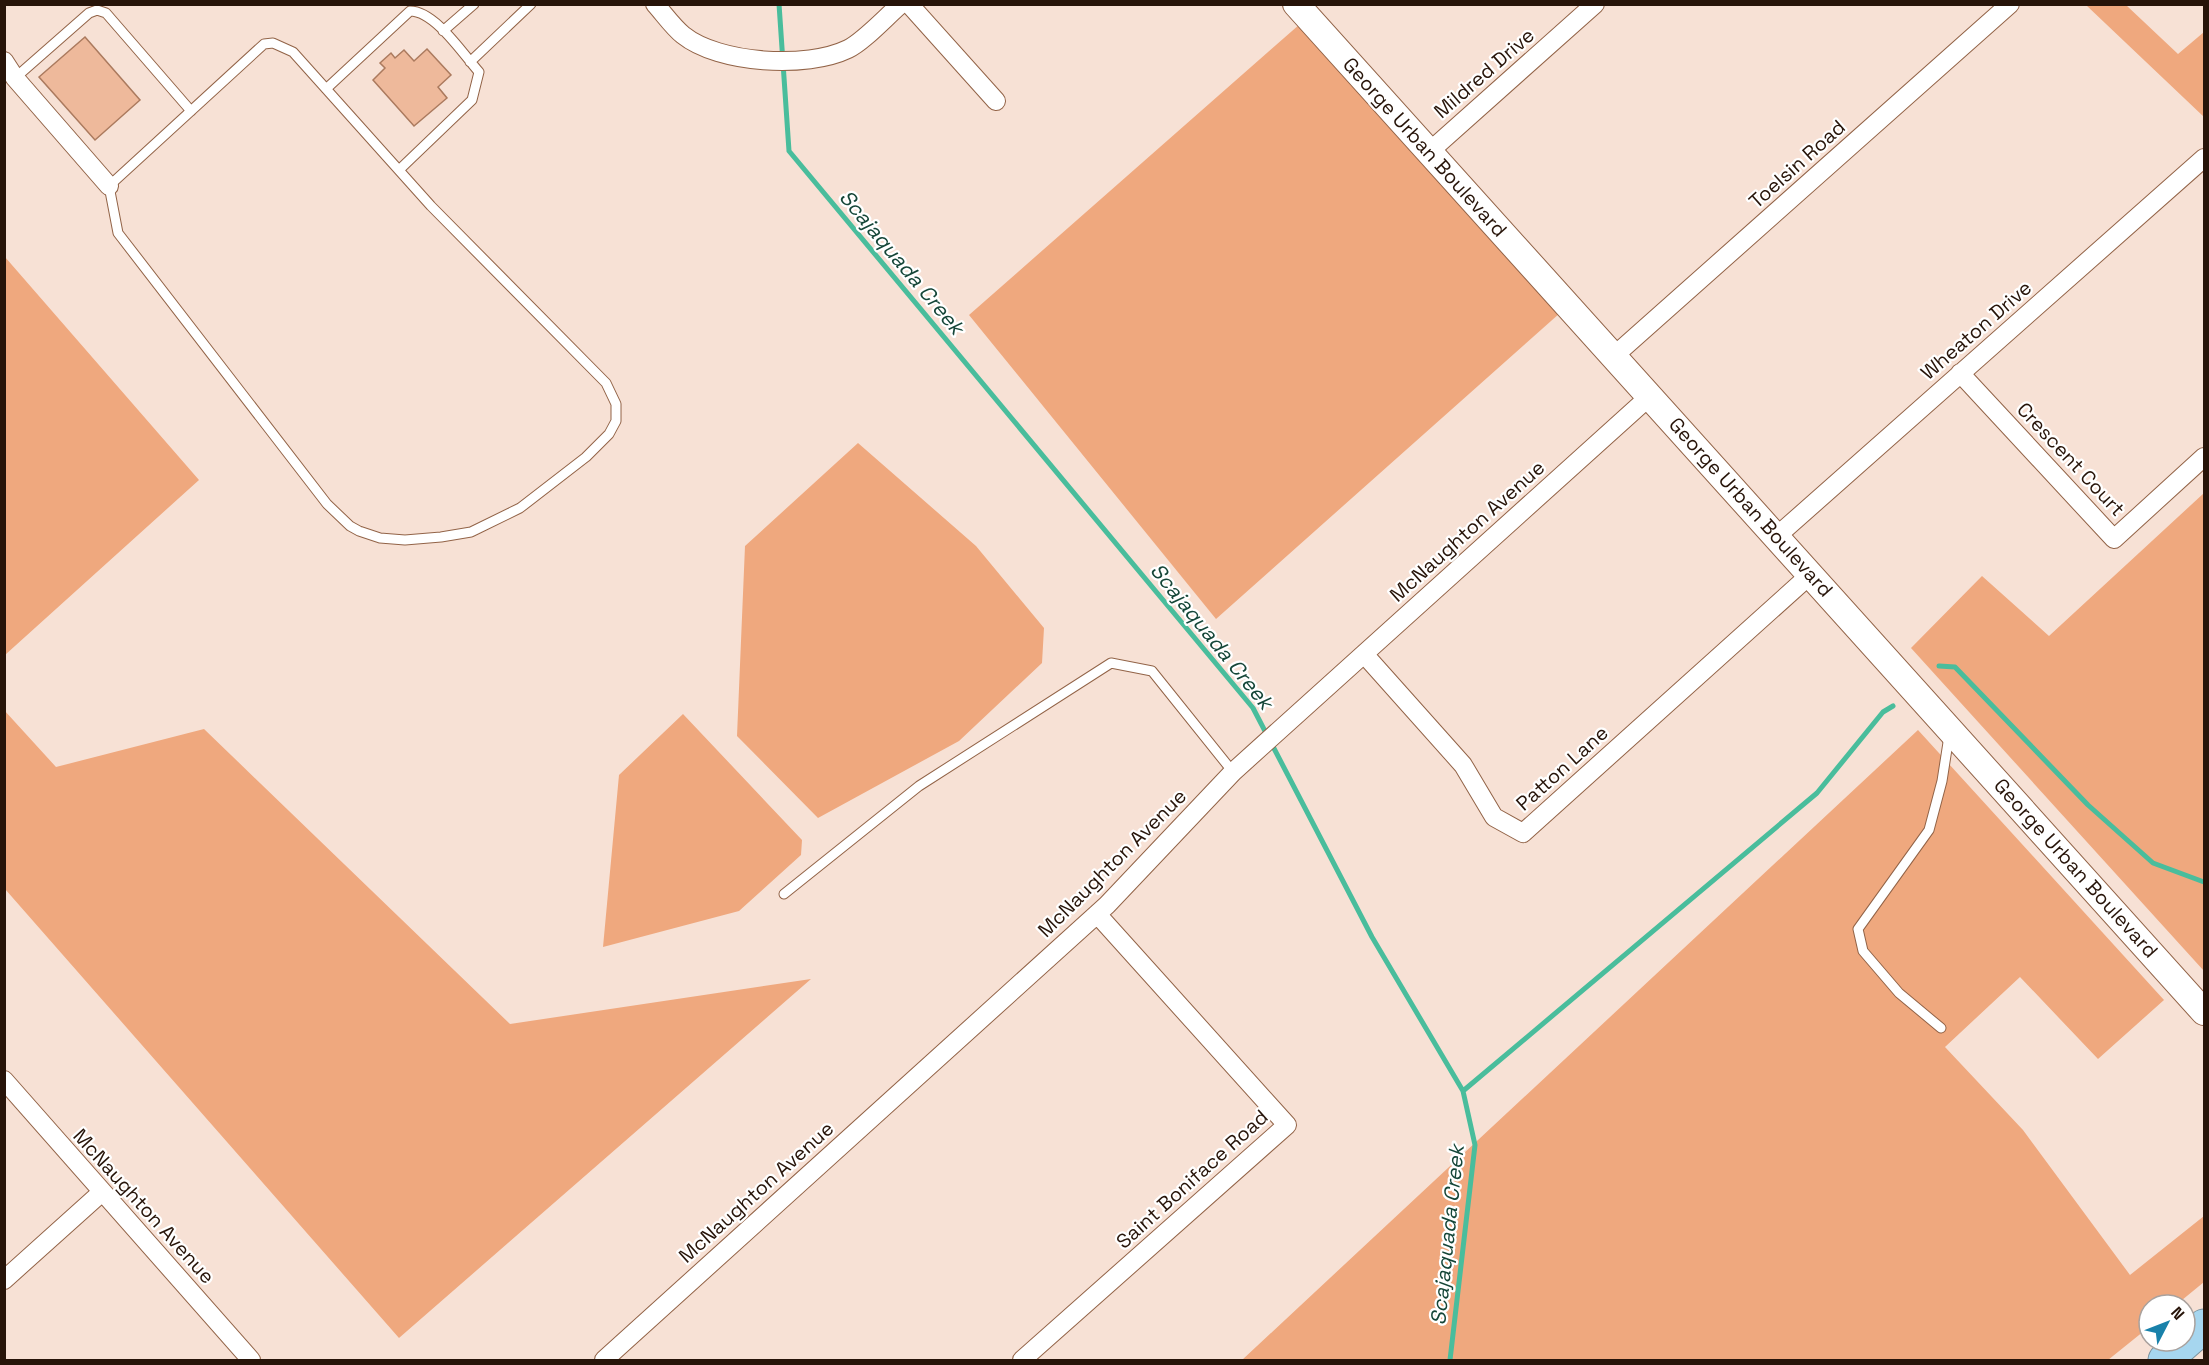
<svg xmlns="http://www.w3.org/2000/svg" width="2209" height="1365" font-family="'Space Grotesk',sans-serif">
	<rect width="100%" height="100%" fill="#f7e1d5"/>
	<path fill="#efa87e" d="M 2086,5 L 2126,5 L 2178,54 L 2204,32 L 2204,117 Z
		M 1300,24 L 1560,313 L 1216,619 L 969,315 Z
		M 5,257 L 199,480 L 5,655 L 4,655 Z
		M 858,443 L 976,546 L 1044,628 L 1042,663 L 959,741 L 818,818 L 737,736 L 745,546 Z
		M 2204,493 L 2204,971 L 1911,648 L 1982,576 L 2049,636 Z
		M 4,710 L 56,767 L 204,729 L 510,1024 L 811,979 L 399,1338 L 5,889 Z
		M 683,714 L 802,840 L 801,855 L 739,911 L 603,947 L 619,775 Z
		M 1918,730 L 2164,1000 L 2098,1059 L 2020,977 L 1945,1047 L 2023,1130 L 2130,1275 L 2204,1216 L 2204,1282 L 2176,1305 L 2149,1305 L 2149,1327 L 2108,1360 L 1242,1360 Z"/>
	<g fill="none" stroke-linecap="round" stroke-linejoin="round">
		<path stroke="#49bd9c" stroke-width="5" d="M 779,4 L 789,151 L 1253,708 L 1372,937 L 1463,1091 L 1475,1145 L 1450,1360
			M 1939,666 L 1955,667 L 2088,805 L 2153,863 L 2204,882
			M 1463,1091 L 1817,793 L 1883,712 L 1893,706"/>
	</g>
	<path fill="#eeb99b" stroke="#ab7a5e" stroke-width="1.5" d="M 85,37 L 140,100 L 95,140 L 39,77 Z
		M 427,49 L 451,75 L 438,87 L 447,98 L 414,126 L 373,80 L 385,68 L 380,63 L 391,53 L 395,58 L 404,50 L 414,61 Z"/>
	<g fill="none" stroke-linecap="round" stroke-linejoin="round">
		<g stroke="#926347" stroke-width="11">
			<path id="lane" d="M 443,31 L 474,4
				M 273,43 L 293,52 L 431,206 L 606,383 L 616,404 L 616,421 L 609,434 L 586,457 L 520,508 L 471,532 L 441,537 L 405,540 L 380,538 L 359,531 L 350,526 L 327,504 L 118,233 L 109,186 L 264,44 Z
				M 470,62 L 531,4
				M 15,78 L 89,13 L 97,10 L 106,13 L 191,111
				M 326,89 L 410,11 C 435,11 463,54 479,72 L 472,100 L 399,170
				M 784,894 L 919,786 L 1111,663 L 1152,671 L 1233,772
				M 1941,1028 L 1899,993 L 1863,951 L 1858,929 L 1929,830 L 1942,781 L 1949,736"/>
		</g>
		<g stroke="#926347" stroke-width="20">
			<path id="street" d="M 655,4 C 664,14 673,27 683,35 C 719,64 807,69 848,49 C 863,42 886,17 901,4
				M 909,4 L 996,101
				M 4,61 L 15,78 L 109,186
				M 1429,152 L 1595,4
				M 1614,356 L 2010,4
				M 1960,373 L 2114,539 L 2204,457
				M 1777,536 L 2204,158
				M 1364,654 L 1463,765 L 1494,817 L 1523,833 L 1811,574
				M 4,1080 L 251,1360
				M 4,1280 L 102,1192
				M 604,1360 L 1107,905 L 1233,772 L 1650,396
				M 1022,1360 L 1287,1125 L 1097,914"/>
		</g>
		<g stroke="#926347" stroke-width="28">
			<path id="secondary" d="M 1296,4 L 2204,1012"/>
		</g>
		<g stroke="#7a929e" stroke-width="35">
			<path id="highway" d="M 2165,1360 L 2204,1326"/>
		</g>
		<use href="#lane" stroke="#fff" stroke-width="9"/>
		<use href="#street" stroke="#fff" stroke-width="18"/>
		<use href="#secondary" stroke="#fff" stroke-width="26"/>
		<use href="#highway" stroke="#a6d6ef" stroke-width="33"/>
	</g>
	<g text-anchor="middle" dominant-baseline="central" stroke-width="4.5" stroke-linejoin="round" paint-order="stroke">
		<g font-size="20" fill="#271409" stroke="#fff">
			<text transform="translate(1484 73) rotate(-41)">Mildred Drive</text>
			<text transform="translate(1425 147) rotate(48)">George Urban Boulevard</text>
			<text transform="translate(1797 164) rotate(-42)">Toelsin Road</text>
			<text transform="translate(1976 330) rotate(-41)">Wheaton Drive</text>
			<text transform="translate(2071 459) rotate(47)">Crescent Court</text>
			<text transform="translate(1751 507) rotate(48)">George Urban Boulevard</text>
			<text transform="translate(1467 531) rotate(-42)">McNaughton Avenue</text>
			<text transform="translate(1562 768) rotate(-42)">Patton Lane</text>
			<text transform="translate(1112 863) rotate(-45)">McNaughton Avenue</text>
			<text transform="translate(2076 868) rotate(48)">George Urban Boulevard</text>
			<text transform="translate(1192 1179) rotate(-42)">Saint Boniface Road</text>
			<text transform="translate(756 1192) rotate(-42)">McNaughton Avenue</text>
			<text transform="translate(144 1206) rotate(48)">McNaughton Avenue</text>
		</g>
		<g font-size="21" font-style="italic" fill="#154638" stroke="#fff">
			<text transform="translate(902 262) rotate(50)">Scajaquada Creek</text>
			<text transform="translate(1212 636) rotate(51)">Scajaquada Creek</text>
			<text transform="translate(1447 1235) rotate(-84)">Scajaquada Creek</text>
		</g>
	</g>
	<rect width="2209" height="1365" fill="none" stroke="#271409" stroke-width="12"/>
	<g transform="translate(2167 1323) rotate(48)"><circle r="28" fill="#ffffff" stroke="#a9a19d" stroke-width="1.5"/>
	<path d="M0-4.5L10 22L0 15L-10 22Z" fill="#1981aa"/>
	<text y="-9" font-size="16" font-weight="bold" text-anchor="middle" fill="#271409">N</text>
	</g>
</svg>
